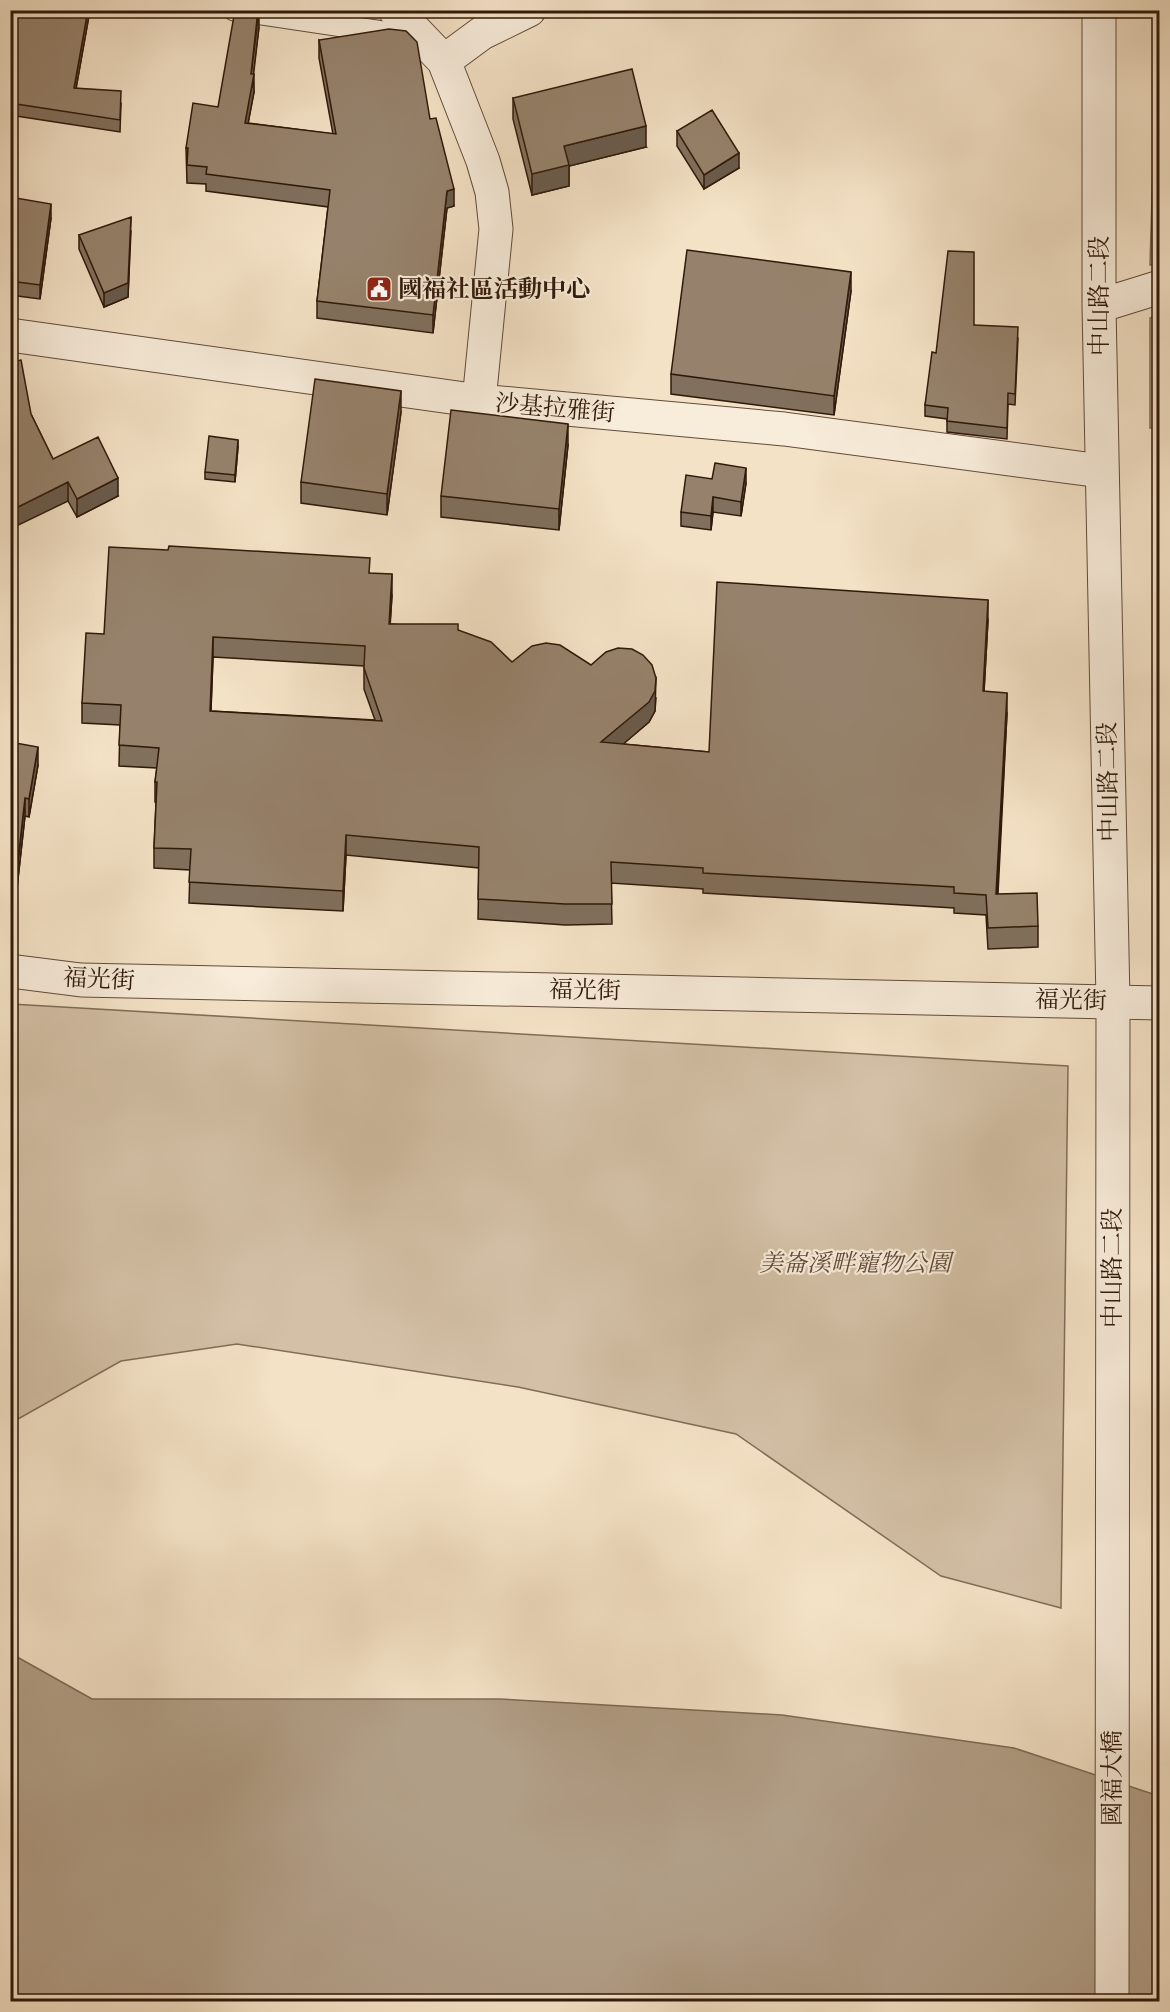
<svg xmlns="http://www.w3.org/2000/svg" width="1170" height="2012" font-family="'IM FELL Great Primer','Noto Serif TC',serif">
	<rect width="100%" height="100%" fill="#f4e2c6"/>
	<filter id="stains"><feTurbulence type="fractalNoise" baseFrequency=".00333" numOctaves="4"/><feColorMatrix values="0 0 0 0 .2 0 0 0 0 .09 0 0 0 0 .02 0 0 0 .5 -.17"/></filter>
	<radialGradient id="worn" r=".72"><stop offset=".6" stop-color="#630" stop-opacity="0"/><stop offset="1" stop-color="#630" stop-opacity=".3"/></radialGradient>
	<path fill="#d3c0a6" stroke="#826c58" stroke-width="1.5" d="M 1159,29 L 1160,262 L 1150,265 L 1157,30 Z
		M 1159,315 L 1159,426 L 1150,428 L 1150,318 Z
		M 11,1004 L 1068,1066 L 1061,1608 L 941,1576 L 736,1434 L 518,1387 L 237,1344 L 121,1361 L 11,1423 Z"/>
	<path fill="#b19e86" stroke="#7d6954" stroke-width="1.5" d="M 10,1653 L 92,1699 L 500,1699 L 782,1715 L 1014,1748 L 1159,1796 L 1159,2001 L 11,2001 Z"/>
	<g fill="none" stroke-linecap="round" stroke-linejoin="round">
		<g stroke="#614b39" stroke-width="23">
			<path id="service" d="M 234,10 L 403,35"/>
		</g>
		<g stroke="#614b39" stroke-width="35">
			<path id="minor" d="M 395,10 L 444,61 L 483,161 L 492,192 L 496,229 L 479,401
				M 444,61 L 482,33 L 529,10
				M 10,335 L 479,401 L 784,429 L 1101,471
				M 10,971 L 81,980 L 1160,1003"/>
		</g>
		<g stroke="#614b39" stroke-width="35">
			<path id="tertiary" d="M 1099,10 L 1099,306 L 1113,1001 L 1112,2002
				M 1099,306 L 1160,287"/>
		</g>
		<use href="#service" stroke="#f8ecda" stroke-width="21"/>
		<use href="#minor" stroke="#f8ecda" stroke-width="33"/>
		<use href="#tertiary" stroke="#f8ecda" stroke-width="33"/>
	</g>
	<path fill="#81705d" stroke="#30190a" stroke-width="1.5" fill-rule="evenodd" d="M 10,10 L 90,10 L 76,88 L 121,103 L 120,132 L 10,115 Z
		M 259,27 L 253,74 L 254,92 L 248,123 L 333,134 L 319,58 L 319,40 L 430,119 L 454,206 L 447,208 L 433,333 L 317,318 L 317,301 L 328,207 L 206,191 L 206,184 L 187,183 L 186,148 L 218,107 Z
		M 513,98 L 646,147 L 569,166 L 569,186 L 532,195 L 513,119 Z
		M 677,131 L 739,168 L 704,189 L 677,146 Z
		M 10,197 L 51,218 L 40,299 L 10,295 Z
		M 131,231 L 128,297 L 104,307 L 79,249 L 79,235 Z
		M 851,291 L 834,415 L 671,394 L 671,374 Z
		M 974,325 L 1018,338 L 1015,405 L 1008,404 L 1007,439 L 947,432 L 947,419 L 925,416 L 925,405 L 936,353 Z
		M 401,412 L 387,515 L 301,503 L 301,482 Z
		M 31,414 L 53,459 L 118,496 L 77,517 L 68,501 Z
		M 568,445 L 559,530 L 441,517 L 441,496 Z
		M 238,447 L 235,482 L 205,479 L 205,472 Z
		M 712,479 L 746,483 L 741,516 L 713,512 L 711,530 L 681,526 L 681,512 Z
		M 370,573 L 392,595 L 390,624 L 458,630 L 512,662 L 591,665 L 656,698 L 655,711 L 649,722 L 623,744 L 709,752 L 988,620 L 984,691 L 1007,713 L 998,894 L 1038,926 L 1038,947 L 988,949 L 986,915 L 954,913 L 954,908 L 703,893 L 703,889 L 611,883 L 612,924 L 565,925 L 478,919 L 479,868 L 346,855 L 343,911 L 189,903 L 190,870 L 154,868 L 154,848 L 156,802 L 155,802 L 155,782 L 157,768 L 119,766 L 120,725 L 82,723 L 82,703 L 104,634 ZM 213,657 L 364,666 L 364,689 L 375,720 L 211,711 Z
		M 10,742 L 38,765 L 29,817 L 25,816 L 16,897 L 10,897 Z"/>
	<path fill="#695b4c" stroke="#30190a" stroke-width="1.5" d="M 88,10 L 90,10 L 74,100 L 74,88 Z
		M 259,10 L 259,27 L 252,88 L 254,74 L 254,92 L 245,140 L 245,123 Z
		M 646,126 L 646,147 L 569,166 L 569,186 L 532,195 L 532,174 L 564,146 Z
		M 739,153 L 739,168 L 704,189 L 704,175 Z
		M 454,189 L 454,206 L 447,208 L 433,333 L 433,315 L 447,191 Z
		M 51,204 L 51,218 L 40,299 L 40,285 Z
		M 131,217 L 128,297 L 104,307 L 104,293 Z
		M 851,272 L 851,291 L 834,415 L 834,396 Z
		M 401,391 L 401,412 L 387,515 L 387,494 Z
		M 568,424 L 568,445 L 559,530 L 559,509 Z
		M 238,440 L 238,447 L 235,482 L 235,475 Z
		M 746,468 L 746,483 L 741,516 L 741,502 Z
		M 118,478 L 118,496 L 77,517 L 77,499 Z
		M 68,482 L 68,501 L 10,529 L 10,511 Z
		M 713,497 L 713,512 L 711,530 L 711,516 Z
		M 392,574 L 392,595 L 389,644 L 389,624 Z
		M 988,600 L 988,620 L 983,711 L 983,691 Z
		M 213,637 L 213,657 L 210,731 L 210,711 Z
		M 656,678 L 655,711 L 649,722 L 601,763 L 601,742 Z
		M 1007,693 L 1007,713 L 996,914 L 996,894 Z
		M 38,747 L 38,765 L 29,817 L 29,799 Z
		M 25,798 L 25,816 L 16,897 L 16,879 Z
		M 346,835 L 346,855 L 343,911 L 343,891 Z"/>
	<path fill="#96826c" stroke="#30190a" stroke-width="1.5" fill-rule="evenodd" d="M 10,10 L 88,10 L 74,88 L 121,91 L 120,120 L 10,103 Z
		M 235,10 L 258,10 L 251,74 L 254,74 L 245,123 L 336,134 L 319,40 L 389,29 L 406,31 L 417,42 L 430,119 L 436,118 L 454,189 L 447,191 L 433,315 L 317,301 L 330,190 L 206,174 L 207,167 L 187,165 L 188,148 L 186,148 L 193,103 L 218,107 Z
		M 632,69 L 646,126 L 564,146 L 569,165 L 532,174 L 513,98 Z
		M 712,110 L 739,153 L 704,175 L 677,131 Z
		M 10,197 L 51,204 L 40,285 L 10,281 Z
		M 131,217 L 128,283 L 104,293 L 79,235 Z
		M 687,250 L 851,272 L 834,396 L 671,374 Z
		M 948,251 L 974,252 L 974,325 L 1018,327 L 1015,394 L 1008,393 L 1007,428 L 947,421 L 948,408 L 925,405 L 932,352 L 936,353 Z
		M 21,360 L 31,414 L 53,459 L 98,437 L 118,478 L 77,499 L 68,482 L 10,511 L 10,362 Z
		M 315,379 L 401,391 L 387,494 L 301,482 Z
		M 451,410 L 568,424 L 559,509 L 441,496 Z
		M 209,436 L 238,440 L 235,475 L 205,472 Z
		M 715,463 L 746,468 L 741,502 L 713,497 L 711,516 L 681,512 L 686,475 L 712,479 Z
		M 169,546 L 370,558 L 369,573 L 392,574 L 389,624 L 458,624 L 458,630 L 491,642 L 512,662 L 532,646 L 546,643 L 560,645 L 591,665 L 606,652 L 618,648 L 632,649 L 643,655 L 652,665 L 656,678 L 655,691 L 649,702 L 601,742 L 709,752 L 717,582 L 988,600 L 983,691 L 1007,693 L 996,894 L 1037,893 L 1038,926 L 988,928 L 986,895 L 954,893 L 954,887 L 703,873 L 703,868 L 611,862 L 612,904 L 565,904 L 478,899 L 479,847 L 346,835 L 343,891 L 189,882 L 191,849 L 154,848 L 157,782 L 155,782 L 159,748 L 119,745 L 121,705 L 82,703 L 86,633 L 104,634 L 109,547 L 168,550 ZM 213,637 L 365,646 L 364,668 L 382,721 L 210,711 Z
		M 10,742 L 38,747 L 29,799 L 25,798 L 16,879 L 10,879 Z"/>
	<defs>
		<g id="civic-square" transform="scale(1.35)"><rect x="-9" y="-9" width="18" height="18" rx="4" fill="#8f2418" stroke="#f8ecda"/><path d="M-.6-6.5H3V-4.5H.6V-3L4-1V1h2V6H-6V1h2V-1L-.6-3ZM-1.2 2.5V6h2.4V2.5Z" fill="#fff"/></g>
	</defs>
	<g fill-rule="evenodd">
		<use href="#civic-square" x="379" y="289"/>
	</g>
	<g text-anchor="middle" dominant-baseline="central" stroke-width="4.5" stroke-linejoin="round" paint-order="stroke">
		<g font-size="24" font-weight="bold" fill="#30190a" stroke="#f8ecda" text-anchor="start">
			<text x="398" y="289">國福社區活動中心</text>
		</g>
		<g font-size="24" fill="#30190a" stroke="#f8ecda">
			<text transform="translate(1099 296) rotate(-90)">中山路二段</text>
			<text transform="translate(555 408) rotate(5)">沙基拉雅街</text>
			<text transform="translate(1108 782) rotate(-91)">中山路二段</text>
			<text transform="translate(99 979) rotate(3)">福光街</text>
			<text transform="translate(585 990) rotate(1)">福光街</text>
			<text transform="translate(1071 1000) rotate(1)">福光街</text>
			<text transform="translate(1112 1268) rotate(-90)">中山路二段</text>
			<text transform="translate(1112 1778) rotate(-90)">國福大橋</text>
		</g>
		<g font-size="24" font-style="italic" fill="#614b39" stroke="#f8ecda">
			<text x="855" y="1263">美崙溪畔寵物公園</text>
		</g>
	</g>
	<rect width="1170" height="2012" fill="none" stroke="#f4e2c6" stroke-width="36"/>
	<rect x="12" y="12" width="1146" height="1988" fill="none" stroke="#30190a" stroke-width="3"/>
	<rect x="18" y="18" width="1134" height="1976" fill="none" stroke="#30190a" stroke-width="1.5"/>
	<rect width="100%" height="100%" filter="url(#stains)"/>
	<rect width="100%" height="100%" fill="url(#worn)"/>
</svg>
